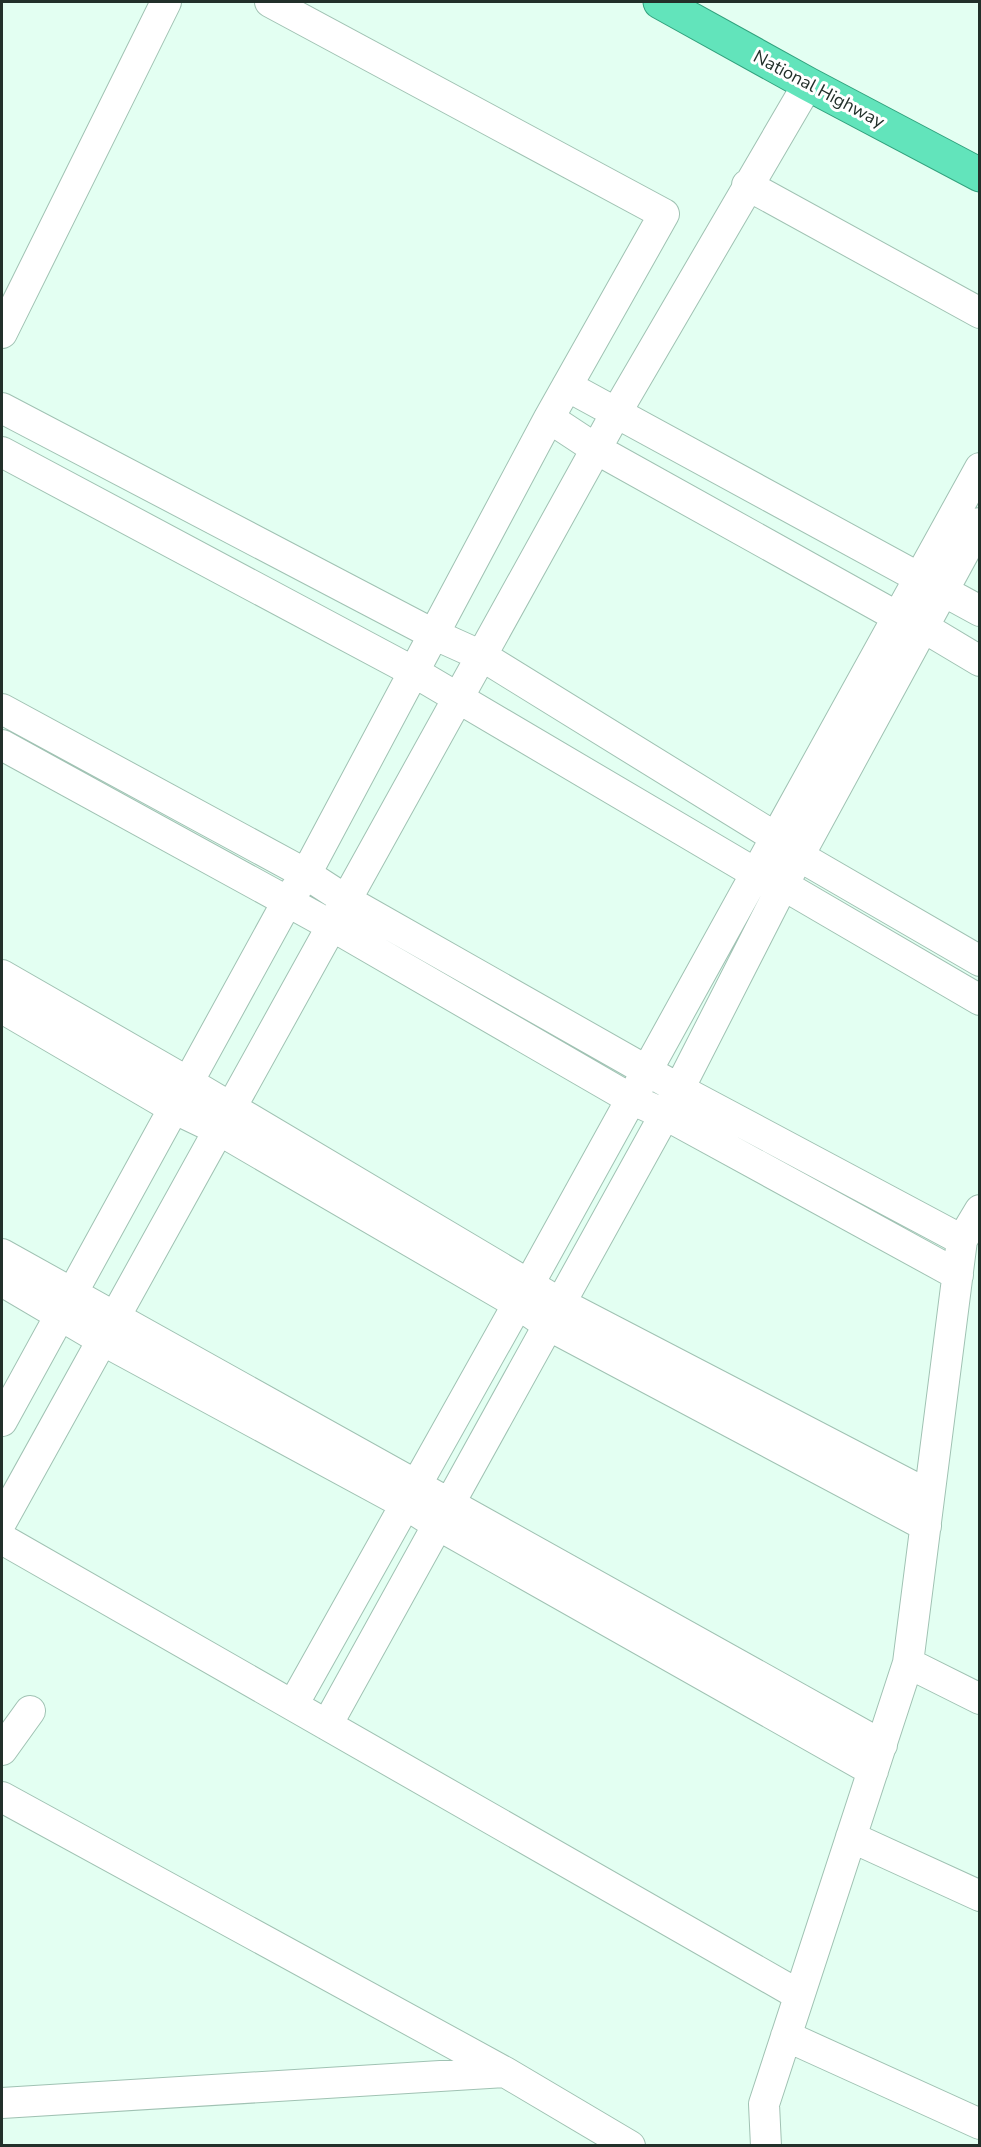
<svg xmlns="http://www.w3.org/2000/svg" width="981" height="2147" font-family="'Nunito Sans',sans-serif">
	<rect width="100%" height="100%" fill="#e3fff2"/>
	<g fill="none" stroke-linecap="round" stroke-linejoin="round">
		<g stroke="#a0c2b3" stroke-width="32">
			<path id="minor" d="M 747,185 L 980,313
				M 2,333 L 166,2
				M 567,386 L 980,611
				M 2,408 L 433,634 L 482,656 L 775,837 L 799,856 L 980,961
				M 549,418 L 596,449 L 896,616 L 923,627 L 980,661
				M 2,452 L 414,672 L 755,873 L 783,885 L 980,1000
				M 2,709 L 306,874 L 346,900 L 679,1089 L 962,1240
				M 2,745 L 332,926 L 631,1099 L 664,1114 L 958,1275
				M 2,975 L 188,1082 L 560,1303 L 929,1495
				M 2,1008 L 173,1108 L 219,1130 L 518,1304 L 548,1325 L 926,1526
				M 2,1254 L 882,1745
				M 2,1281 L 102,1340 L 405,1504 L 438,1525 L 873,1771
				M 2,1421 L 287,902 L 306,874 L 549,418 L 664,214 L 270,2
				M 2,1521 L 616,413 L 808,84
				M 2,1539 L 799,1995
				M 908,1663 L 980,1699
				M 293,1705 L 529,1284 L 980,468
				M 327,1725 L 679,1089 L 783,885 L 980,523
				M 2,1750 L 30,1711
				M 2,1797 L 505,2072
				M 851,1837 L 980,1896
				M 786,2036 L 980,2124
				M 2,2103 L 505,2072 L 630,2146
				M 766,2146 L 764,2104 L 908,1663 L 962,1240 L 980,1210"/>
		</g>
		<g stroke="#32a17d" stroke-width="35">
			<path id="trunk" d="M 660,2 L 808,84 L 980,175"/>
		</g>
		<use href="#minor" stroke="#fff" stroke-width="30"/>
		<use href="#trunk" stroke="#62e4bb" stroke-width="33"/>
	</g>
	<g text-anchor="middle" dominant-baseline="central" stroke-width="6" stroke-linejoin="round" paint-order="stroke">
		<g font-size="18" fill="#22302a" stroke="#fff">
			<text transform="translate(819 89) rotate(28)">National Highway</text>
		</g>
	</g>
	<rect width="981" height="2147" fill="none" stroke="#22302a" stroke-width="6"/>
</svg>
